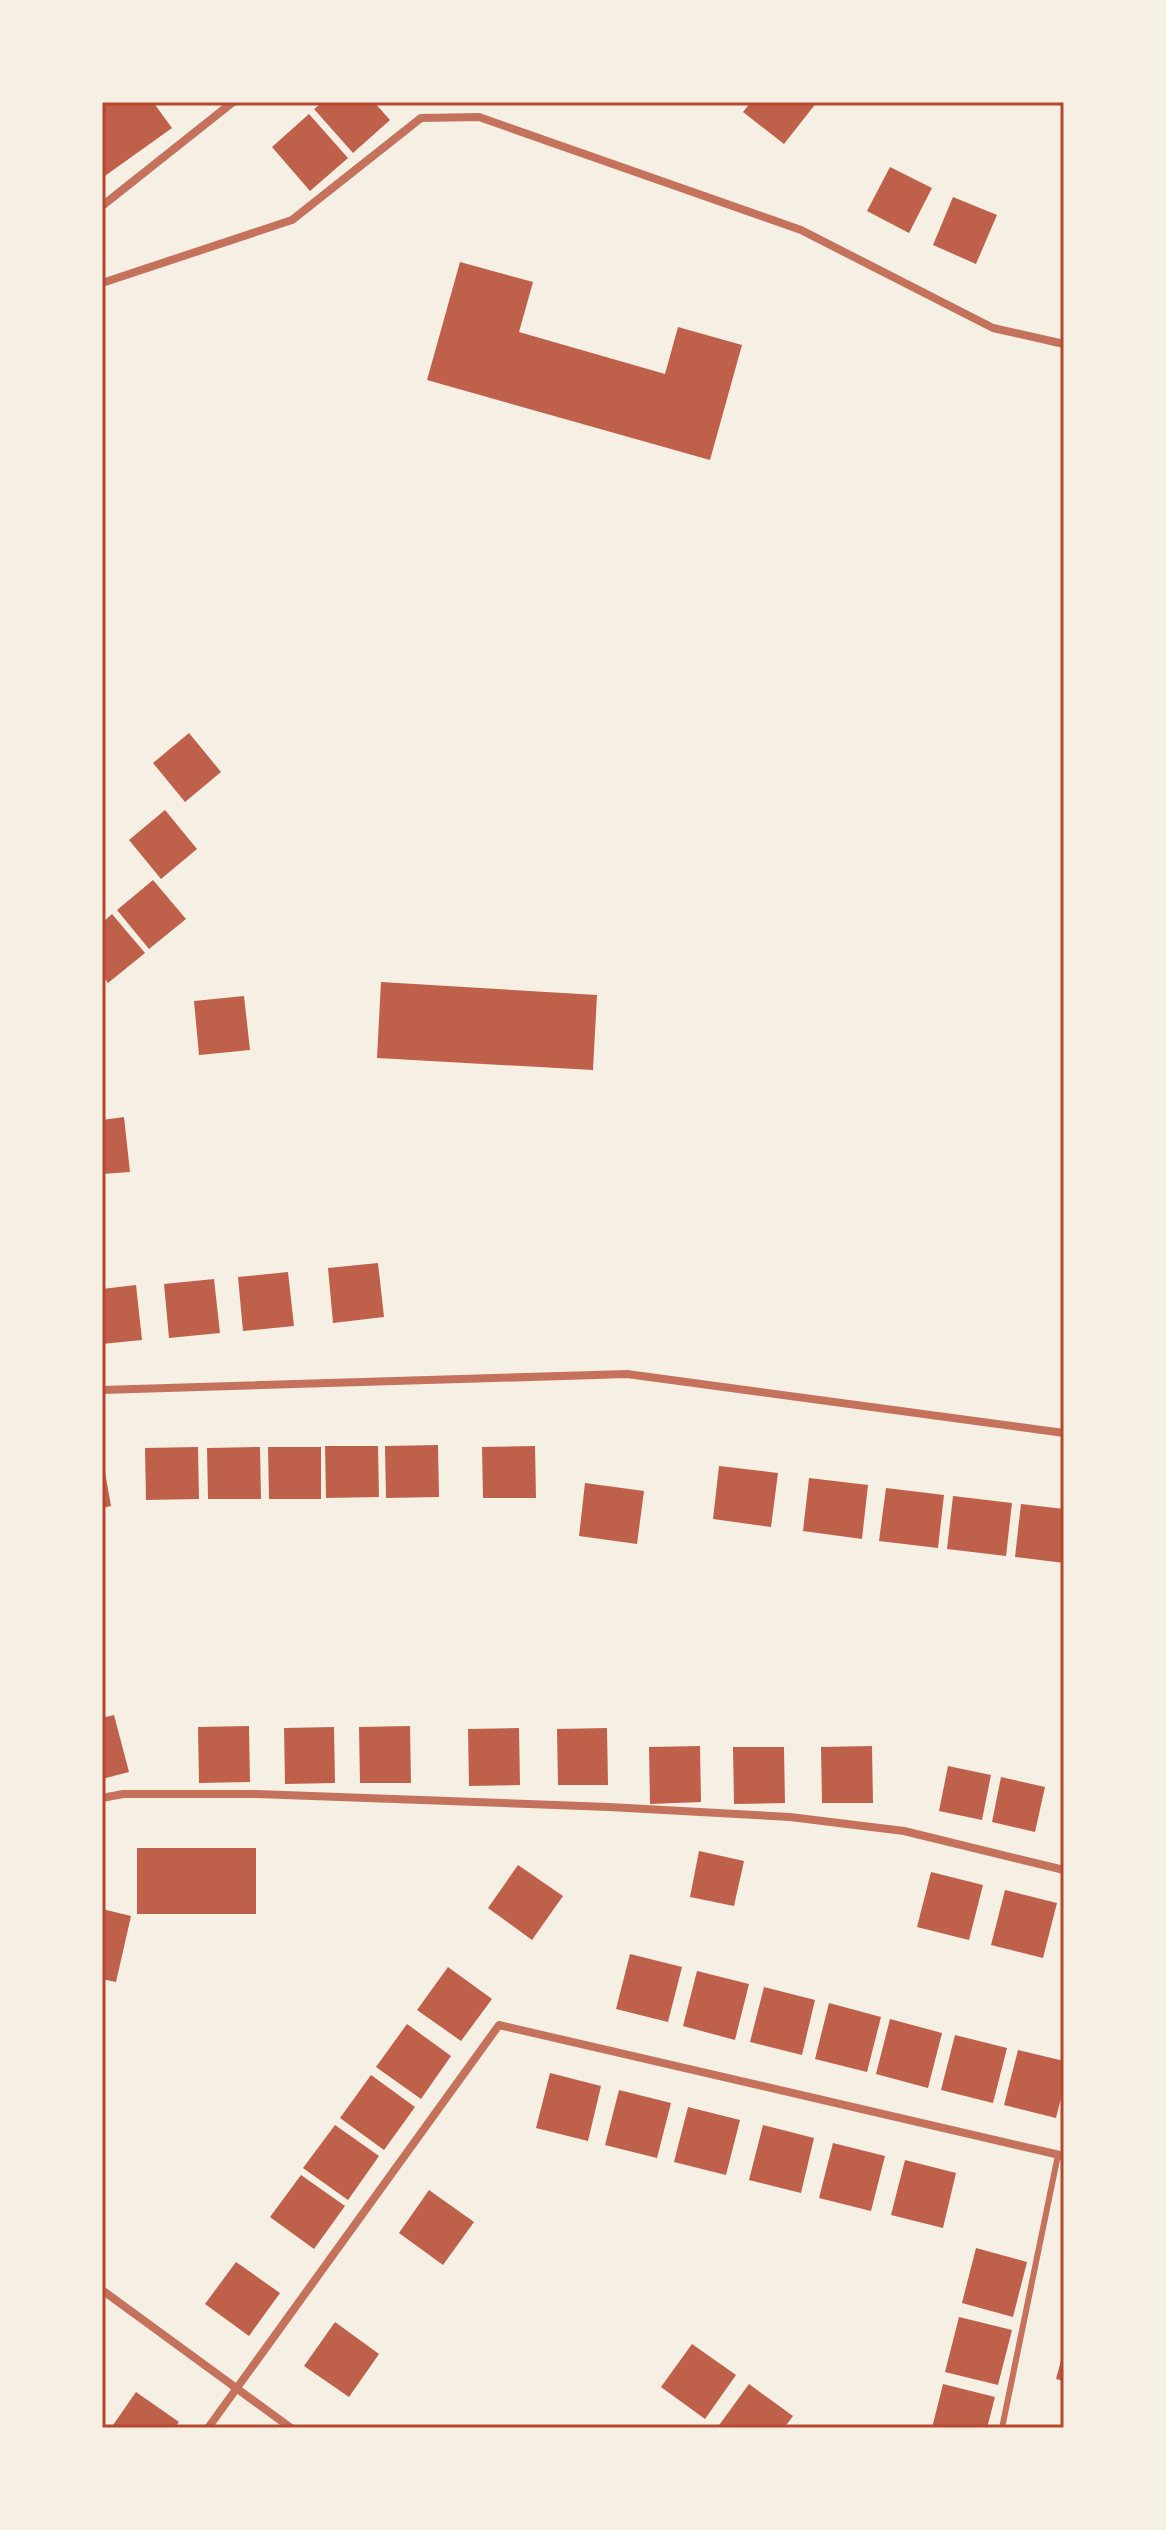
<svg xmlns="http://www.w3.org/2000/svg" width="1166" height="2530" font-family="Inter,sans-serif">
	<rect width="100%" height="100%" fill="#f6efe4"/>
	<path fill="#bf614a" d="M 102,102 L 153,102 L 172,128 L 102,178 Z
		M 323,102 L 374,102 L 390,120 L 353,153 L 314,109 Z
		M 751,102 L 817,102 L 784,144 L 743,112 Z
		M 309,114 L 348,158 L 310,191 L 272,147 Z
		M 890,167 L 932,188 L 909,233 L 867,211 Z
		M 953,197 L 997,215 L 976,264 L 933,245 Z
		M 460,262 L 533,282 L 519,332 L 665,374 L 678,327 L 742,345 L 710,460 L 427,380 Z
		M 189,733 L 221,772 L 185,802 L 153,763 Z
		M 165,810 L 197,849 L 161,879 L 129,840 Z
		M 153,880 L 186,919 L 149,949 L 117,910 Z
		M 112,914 L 145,953 L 108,983 L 102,975 L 102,923 Z
		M 381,982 L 597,995 L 593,1070 L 377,1058 Z
		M 244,996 L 250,1050 L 199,1055 L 194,1001 Z
		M 124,1117 L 130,1172 L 102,1174 L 102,1120 Z
		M 378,1263 L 384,1317 L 333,1323 L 328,1268 Z
		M 288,1272 L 294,1326 L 243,1331 L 238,1277 Z
		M 214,1279 L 220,1333 L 169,1338 L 164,1284 Z
		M 136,1285 L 142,1340 L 102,1344 L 102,1289 Z
		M 438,1445 L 439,1497 L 386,1498 L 385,1446 Z
		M 325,1446 L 378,1446 L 379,1497 L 326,1498 Z
		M 535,1446 L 536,1498 L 483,1498 L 482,1447 Z
		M 198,1447 L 199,1499 L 146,1500 L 145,1448 Z
		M 260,1447 L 261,1499 L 208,1499 L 207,1448 Z
		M 268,1447 L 321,1447 L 321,1499 L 269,1499 Z
		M 102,1455 L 111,1506 L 102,1508 Z
		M 719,1466 L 778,1473 L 771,1527 L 713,1519 Z
		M 809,1478 L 868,1485 L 862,1539 L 803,1531 Z
		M 585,1483 L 644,1491 L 637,1544 L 579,1536 Z
		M 886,1488 L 944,1495 L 938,1548 L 879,1541 Z
		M 953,1496 L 1012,1503 L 1006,1556 L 947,1549 Z
		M 1021,1504 L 1064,1509 L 1064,1563 L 1015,1557 Z
		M 114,1715 L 129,1772 L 102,1779 L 102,1718 Z
		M 249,1726 L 250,1782 L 199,1783 L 198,1727 Z
		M 410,1726 L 411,1783 L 360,1783 L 359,1727 Z
		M 334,1727 L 335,1783 L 285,1784 L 284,1728 Z
		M 519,1728 L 520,1785 L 469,1786 L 468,1729 Z
		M 607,1728 L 608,1785 L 558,1785 L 557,1729 Z
		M 700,1746 L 701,1802 L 650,1804 L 649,1747 Z
		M 872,1746 L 873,1803 L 822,1803 L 821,1747 Z
		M 733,1747 L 784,1747 L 785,1803 L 734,1804 Z
		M 948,1766 L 991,1775 L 982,1820 L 939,1811 Z
		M 1001,1777 L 1045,1787 L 1035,1832 L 992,1822 Z
		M 137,1848 L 256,1848 L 256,1914 L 137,1914 Z
		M 699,1851 L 744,1861 L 734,1906 L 690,1897 Z
		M 518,1865 L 563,1896 L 532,1940 L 488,1908 Z
		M 931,1872 L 983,1885 L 969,1940 L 917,1927 Z
		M 1005,1890 L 1057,1903 L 1043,1958 L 991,1945 Z
		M 102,1909 L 131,1916 L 116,1982 L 102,1979 Z
		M 630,1954 L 682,1967 L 668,2022 L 616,2009 Z
		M 448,1967 L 492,1999 L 461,2041 L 417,2010 Z
		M 697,1971 L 749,1984 L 735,2040 L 683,2026 Z
		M 764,1987 L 815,2000 L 802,2055 L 750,2042 Z
		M 829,2003 L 881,2017 L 867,2072 L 815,2059 Z
		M 890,2019 L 942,2033 L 928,2088 L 876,2074 Z
		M 407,2024 L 451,2056 L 421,2099 L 376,2067 Z
		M 955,2035 L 1007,2048 L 993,2103 L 941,2090 Z
		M 1018,2050 L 1064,2061 L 1064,2086 L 1056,2118 L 1004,2105 Z
		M 550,2073 L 601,2086 L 588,2141 L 536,2128 Z
		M 371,2075 L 415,2107 L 384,2150 L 340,2118 Z
		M 619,2090 L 671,2103 L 657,2158 L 605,2145 Z
		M 688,2107 L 740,2120 L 726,2175 L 674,2162 Z
		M 335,2125 L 379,2156 L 348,2200 L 303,2168 Z
		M 763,2125 L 814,2138 L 801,2193 L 749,2180 Z
		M 833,2143 L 885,2156 L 871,2211 L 819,2198 Z
		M 905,2160 L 956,2173 L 943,2228 L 891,2215 Z
		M 301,2175 L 345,2206 L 314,2249 L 270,2217 Z
		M 429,2190 L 474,2222 L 443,2265 L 399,2233 Z
		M 976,2248 L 1027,2262 L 1013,2317 L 962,2303 Z
		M 236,2262 L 280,2293 L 249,2336 L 205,2304 Z
		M 959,2317 L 1012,2330 L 998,2385 L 945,2372 Z
		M 335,2322 L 379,2354 L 349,2397 L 304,2366 Z
		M 692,2344 L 736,2375 L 705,2419 L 661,2387 Z
		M 1063,2353 L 1064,2353 L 1064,2381 L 1056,2379 Z
		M 749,2384 L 793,2416 L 784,2428 L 717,2428 Z
		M 943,2384 L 995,2397 L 987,2428 L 932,2428 Z
		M 136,2392 L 179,2422 L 174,2428 L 111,2428 Z"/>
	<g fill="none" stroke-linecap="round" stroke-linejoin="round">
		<path stroke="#c5725c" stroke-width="6" d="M 1002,2428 L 1058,2155"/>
		<path stroke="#c5725c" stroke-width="8" d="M 102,206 L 233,102
			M 102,283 L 292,220 L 421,118 L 479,117 L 801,230 L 993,328 L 1064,344
			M 102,1390 L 627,1374 L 1064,1433
			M 102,1798 L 123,1794 L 257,1794 L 609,1807 L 790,1817 L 904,1831 L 1064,1870
			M 102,2290 L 291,2428
			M 208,2428 L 499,2025 L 1064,2156"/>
	</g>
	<rect width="1166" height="2530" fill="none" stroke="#f6efe4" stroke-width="208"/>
	<rect x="104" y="104" width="958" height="2322" fill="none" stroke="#b5482f" stroke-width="3"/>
</svg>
